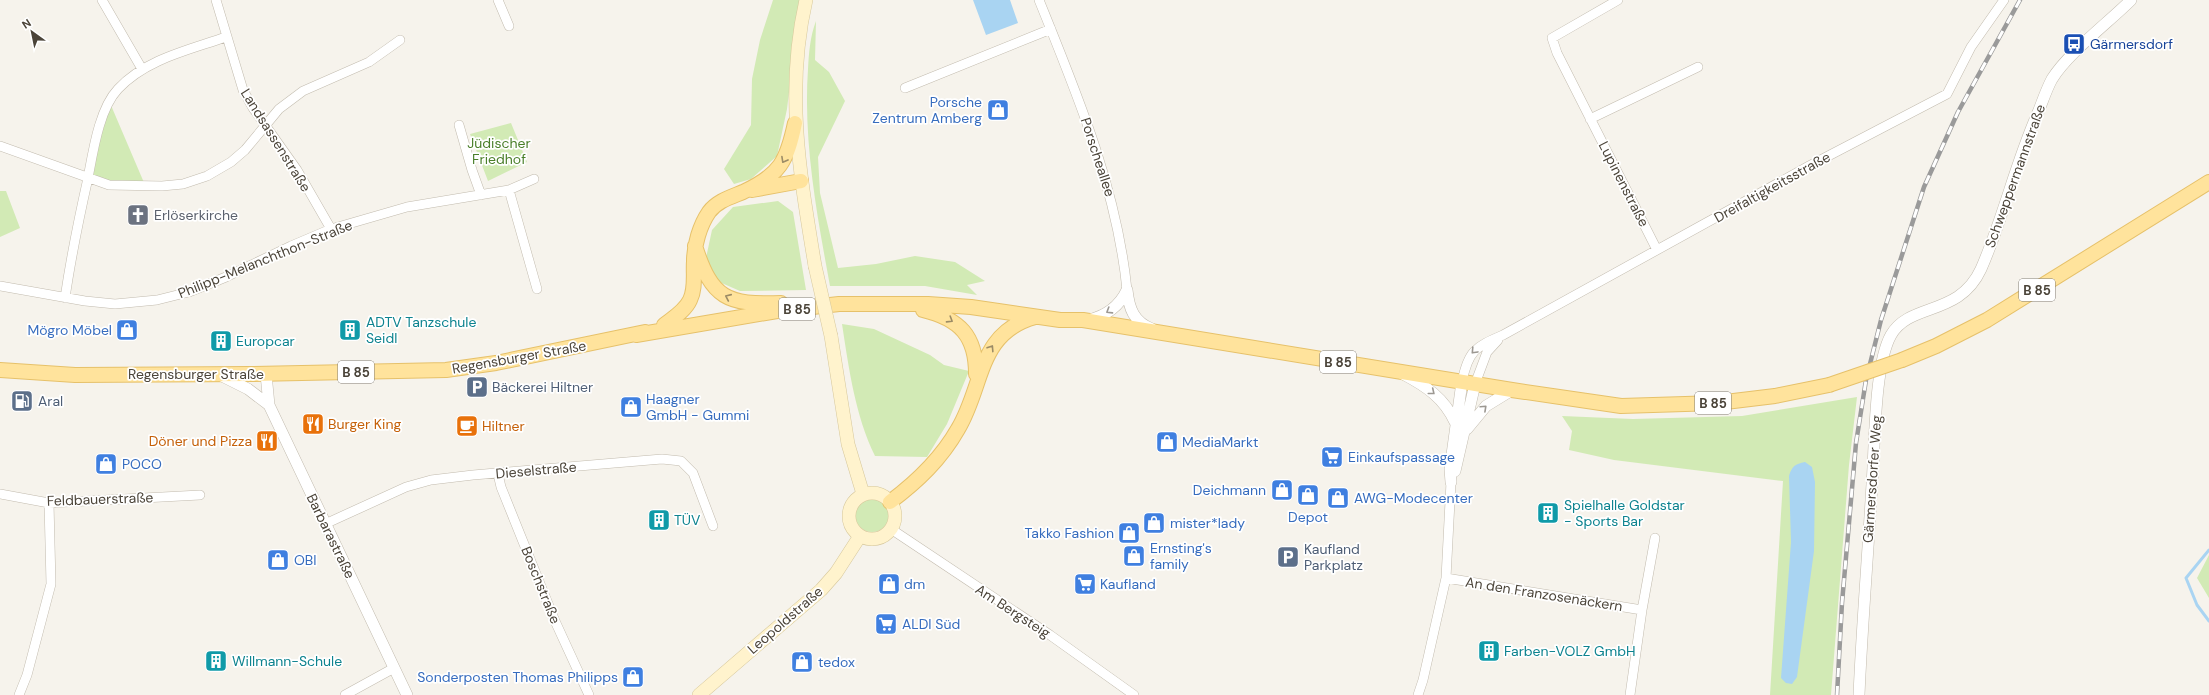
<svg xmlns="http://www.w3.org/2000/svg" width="2209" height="695" font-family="'DM Sans',sans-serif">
	<rect width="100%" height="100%" fill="#f6f3ec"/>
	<path fill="#d2eab5" d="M 773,0 L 800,0 L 787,109 L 777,156 L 751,179 L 734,184 L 724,169 L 751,125 L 752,79 L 760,40 Z
		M 816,21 L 815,60 L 829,72 L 845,101 L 818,157 L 820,193 L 838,268 L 876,264 L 915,256 L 955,262 L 985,281 L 967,285 L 977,295 L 925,286 L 830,286 C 817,215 803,142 808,69 C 809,52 810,37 816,21 Z
		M 110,103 L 145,185 L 109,183 L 89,177 Z
		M 511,123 L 527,162 L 488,181 L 470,134 Z
		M 0,191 L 6,191 L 20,228 L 0,237 Z
		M 778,201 L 793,212 L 806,290 L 740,291 L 717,281 L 706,258 L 712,230 L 733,207 Z
		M 842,324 L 874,329 L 930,355 L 944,365 L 969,371 L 947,424 L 927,457 L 875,456 C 855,415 849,369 842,324 Z
		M 1857,397 L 1849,465 L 1831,695 L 1770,695 L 1783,481 L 1614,460 L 1569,450 L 1572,431 L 1562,416 L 1633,419 L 1742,416 Z
		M855 515a17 17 0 1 1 34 0a17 17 0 1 1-34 0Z
		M 2209,555 L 2209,598 L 2197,578 Z"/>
	<path fill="#a9d4f2" d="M 973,0 L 1010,0 L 1018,23 L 986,35 Z
		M 1805,462 L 1812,467 L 1815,482 L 1814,551 L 1797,677 L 1792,684 L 1786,683 L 1781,678 L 1791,542 L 1789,476 C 1792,466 1795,464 1805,462 Z"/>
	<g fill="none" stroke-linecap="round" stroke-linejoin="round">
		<path stroke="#a9d4f2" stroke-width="3" d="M 2209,550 L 2186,578 L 2197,605 L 2209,621"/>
		<g stroke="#c2bbae" stroke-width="10">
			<path id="minor" d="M 102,0 L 142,69
				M 216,0 L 243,90 L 253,108 L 297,170 L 331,229
				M 498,0 L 509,26
				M 1039,0 C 1077,94 1117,189 1127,290
				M 1618,0 L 1552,38 L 1557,53 L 1657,250
				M 905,88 L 1051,29
				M 1590,119 L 1698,67
				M 459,125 L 472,170 L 481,195
				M 0,146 L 109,185 L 162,186 L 183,184 L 207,176 L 231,162 L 245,150 L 279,109 L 303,91 L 369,62 L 400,40
				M 509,190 L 537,289
				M 0,286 L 85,301 L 115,304 L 157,300 L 189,292 L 226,277 L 291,246 L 331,229 L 407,207 L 509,190 L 534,179
				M 65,298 C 71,257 79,218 88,178 C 93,152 99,109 118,89 C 146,59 189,50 226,37
				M 1462,382 C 1468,351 1475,347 1503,335 L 1809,166 L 1947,94 L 1971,47 L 2004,0
				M 1475,384 L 1487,352 L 1498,340
				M 498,474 L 501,487 L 555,621 L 589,695
				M 0,494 L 49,503 L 200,495
				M 325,524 L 406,487 L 431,480 L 473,475 L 662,459 L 681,461 L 693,473 L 713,526
				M 891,529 L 1050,635 L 1134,695
				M 1446,578 L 1642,610 L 1655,538
				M 19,695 L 27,675 L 51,584 L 49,503
				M 345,695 L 394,668
				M 1418,695 L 1423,680 L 1446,578 L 1451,482
				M 1630,695 L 1642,610"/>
		</g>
		<g stroke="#c2bbae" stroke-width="12">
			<path id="tertiary" d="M 1127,290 C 1129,309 1134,322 1152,329
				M 1088,320 C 1106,316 1119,307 1127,290
				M 266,374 L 269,405 L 407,695
				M 1403,374 C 1426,386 1444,398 1455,422
				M 220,375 L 248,389 L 269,405
				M 1467,429 L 1486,406 L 1512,390
				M 1455,471 L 1475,384
				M 1451,482 L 1450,469 L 1462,382
				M 1859,695 C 1862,625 1868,554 1872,484 C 1875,447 1874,365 1891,335 C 1910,302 1959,317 1981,269 C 2003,219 2015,165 2037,115 C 2042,103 2046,90 2052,79 C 2068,53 2109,22 2131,0"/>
		</g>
		<g stroke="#d6c79b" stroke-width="14">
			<path id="secondary" d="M 806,0 C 785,92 800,175 815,266
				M 831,336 L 848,444 L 863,494
				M849 516a23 23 0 1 1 46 0a23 23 0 1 1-46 0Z
				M 699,695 L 821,590 L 836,573 L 860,536"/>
		</g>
		<g stroke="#e6c16a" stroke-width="16">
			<path id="primary" d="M 752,190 L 801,181
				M 695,246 C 712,299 727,305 781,303
				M 923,310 C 960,319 976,336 976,374
				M 664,325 C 673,318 685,311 690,300 C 696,288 693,274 694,261 C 694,245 700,225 709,212 C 717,201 731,197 743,192 C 780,175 787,161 795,123
				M 636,335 L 777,311 L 839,304 L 928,304 L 971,307 L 1060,320 L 1083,320 L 1512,390 L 1621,406 L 1717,403 L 1775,396 L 1829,385
				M 1902,360 L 1936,346 L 1987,320 L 2209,182
				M 0,370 L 75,375 L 252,374 L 446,370 L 496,363 L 645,332
				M 890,502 C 918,481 941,459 958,429 C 984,386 977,333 1035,317"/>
		</g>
		<use href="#minor" stroke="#fff" stroke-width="9"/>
		<use href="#tertiary" stroke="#fff" stroke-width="11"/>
		<use href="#secondary" stroke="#fff3cd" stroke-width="13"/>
		<use href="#primary" stroke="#ffe39c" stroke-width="14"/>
		<g stroke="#9a9a9a" stroke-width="4.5">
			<path id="rail" d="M 1837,695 L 1842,603 L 1856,443 L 1866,380 L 1881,320 L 1924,187 L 1958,112 L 2020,0"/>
		</g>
		<use href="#rail" stroke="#fff" stroke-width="3" stroke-dasharray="9" stroke-linecap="butt"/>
		<g stroke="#d6c79b" stroke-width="14" stroke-linecap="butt">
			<path id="secondary-bridge" d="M 815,266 L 831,336"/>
		</g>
		<g stroke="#e6c16a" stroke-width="16" stroke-linecap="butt">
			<path id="primary-bridge" d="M 1829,385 L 1902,360"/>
		</g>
		<use href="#secondary-bridge" stroke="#fff3cd" stroke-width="13"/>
		<use href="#primary-bridge" stroke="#ffe39c" stroke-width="14"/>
	</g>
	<defs><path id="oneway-chevron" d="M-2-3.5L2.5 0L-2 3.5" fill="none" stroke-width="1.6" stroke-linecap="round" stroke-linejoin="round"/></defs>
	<g stroke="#9c8c66">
		<use href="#oneway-chevron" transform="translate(784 160) rotate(119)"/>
		<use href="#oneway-chevron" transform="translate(728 297) rotate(-156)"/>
		<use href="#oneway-chevron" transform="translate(950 320) rotate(32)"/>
		<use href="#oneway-chevron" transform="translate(991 348) rotate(-57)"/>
	</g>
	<g stroke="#9c9892">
		<use href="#oneway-chevron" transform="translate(1109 311) rotate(148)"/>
		<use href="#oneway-chevron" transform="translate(1474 351) rotate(133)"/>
		<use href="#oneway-chevron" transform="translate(1432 392) rotate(39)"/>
		<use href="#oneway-chevron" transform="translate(1484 408) rotate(-43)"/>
	</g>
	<defs>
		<g id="bus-square" transform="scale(1.15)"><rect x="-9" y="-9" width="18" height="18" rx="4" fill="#1a4fb4" stroke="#fff"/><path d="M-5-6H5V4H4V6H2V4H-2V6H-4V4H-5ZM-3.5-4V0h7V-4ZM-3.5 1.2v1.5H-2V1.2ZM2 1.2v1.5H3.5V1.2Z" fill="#fff"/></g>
		<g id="shop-square" transform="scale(1.15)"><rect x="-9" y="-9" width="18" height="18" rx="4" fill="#3f7fe0" stroke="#fff"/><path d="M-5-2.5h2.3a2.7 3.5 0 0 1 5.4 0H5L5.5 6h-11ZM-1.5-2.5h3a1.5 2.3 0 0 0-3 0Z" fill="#fff"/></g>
		<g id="church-square" transform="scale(1.15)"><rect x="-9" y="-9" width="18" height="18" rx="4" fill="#6b7280" stroke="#fff"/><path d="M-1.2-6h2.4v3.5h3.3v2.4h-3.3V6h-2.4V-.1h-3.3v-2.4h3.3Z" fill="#fff"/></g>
		<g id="building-square" transform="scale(1.15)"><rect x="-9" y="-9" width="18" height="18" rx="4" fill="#0f9aa8" stroke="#fff"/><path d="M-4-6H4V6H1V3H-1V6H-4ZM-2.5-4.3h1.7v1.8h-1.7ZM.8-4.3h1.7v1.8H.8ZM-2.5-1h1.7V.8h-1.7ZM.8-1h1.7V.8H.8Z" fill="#fff"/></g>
		<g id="parking-square" transform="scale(1.15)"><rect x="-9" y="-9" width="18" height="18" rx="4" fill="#5c6f8a" stroke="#fff"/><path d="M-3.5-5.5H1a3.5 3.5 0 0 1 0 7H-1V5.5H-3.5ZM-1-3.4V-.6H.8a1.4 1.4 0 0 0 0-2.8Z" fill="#fff"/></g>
		<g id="fuel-square" transform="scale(1.15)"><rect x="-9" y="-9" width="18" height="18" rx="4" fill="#5c6f8a" stroke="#fff"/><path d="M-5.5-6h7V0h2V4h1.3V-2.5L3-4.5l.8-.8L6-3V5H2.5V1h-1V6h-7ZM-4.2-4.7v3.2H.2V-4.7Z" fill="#fff"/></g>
		<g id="restaurant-square" transform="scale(1.15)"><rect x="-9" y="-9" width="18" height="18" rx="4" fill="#e8710a" stroke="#fff"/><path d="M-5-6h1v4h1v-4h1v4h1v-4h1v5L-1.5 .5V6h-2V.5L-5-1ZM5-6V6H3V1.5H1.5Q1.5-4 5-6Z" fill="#fff"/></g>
		<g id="cafe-square" transform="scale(1.15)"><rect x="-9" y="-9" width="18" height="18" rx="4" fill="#e8710a" stroke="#fff"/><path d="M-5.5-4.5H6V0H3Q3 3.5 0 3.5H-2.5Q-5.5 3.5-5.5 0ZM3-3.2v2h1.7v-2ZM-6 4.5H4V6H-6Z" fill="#fff"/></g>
		<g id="supermarket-square" transform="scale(1.15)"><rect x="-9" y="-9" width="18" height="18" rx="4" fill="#3f7fe0" stroke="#fff"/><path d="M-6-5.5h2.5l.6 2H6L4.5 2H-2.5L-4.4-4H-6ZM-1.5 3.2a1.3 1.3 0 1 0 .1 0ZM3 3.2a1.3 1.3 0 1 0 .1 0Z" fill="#fff"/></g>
	</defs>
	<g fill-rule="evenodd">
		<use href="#bus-square" x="2074" y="44"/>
		<use href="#shop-square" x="998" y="110"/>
		<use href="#church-square" x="138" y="215"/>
		<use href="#shop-square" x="127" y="330"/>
		<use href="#building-square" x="350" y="330"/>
		<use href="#building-square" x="221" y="341"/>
		<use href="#parking-square" x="477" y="387"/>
		<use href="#fuel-square" x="22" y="401"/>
		<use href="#shop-square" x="631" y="407"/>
		<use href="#restaurant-square" x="313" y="424"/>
		<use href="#cafe-square" x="467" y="426"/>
		<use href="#restaurant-square" x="267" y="441"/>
		<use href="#shop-square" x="1167" y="442"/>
		<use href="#supermarket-square" x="1332" y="457"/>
		<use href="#shop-square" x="106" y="464"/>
		<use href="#shop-square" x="1282" y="490"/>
		<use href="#shop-square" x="1308" y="495"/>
		<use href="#shop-square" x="1338" y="498"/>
		<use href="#building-square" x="1548" y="513"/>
		<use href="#building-square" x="659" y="520"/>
		<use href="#shop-square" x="1154" y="523"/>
		<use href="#shop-square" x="1129" y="533"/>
		<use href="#shop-square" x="1134" y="556"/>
		<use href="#parking-square" x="1288" y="557"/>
		<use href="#shop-square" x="278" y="560"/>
		<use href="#shop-square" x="889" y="584"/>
		<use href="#supermarket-square" x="1085" y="584"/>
		<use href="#supermarket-square" x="886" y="624"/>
		<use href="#building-square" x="1489" y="651"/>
		<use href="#building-square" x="216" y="661"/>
		<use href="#shop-square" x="802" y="662"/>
		<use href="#shop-square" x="633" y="677"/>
	</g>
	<g text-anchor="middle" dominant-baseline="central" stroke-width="3.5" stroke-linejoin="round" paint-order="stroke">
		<g fill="#fff" stroke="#817c74" stroke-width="1">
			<rect x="2019" y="279" width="36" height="22" rx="3"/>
			<rect x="779" y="298" width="36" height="22" rx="3"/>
			<rect x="1320" y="351" width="36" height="22" rx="3"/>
			<rect x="338" y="361" width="36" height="22" rx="3"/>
			<rect x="1695" y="392" width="36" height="22" rx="3"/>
		</g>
		<g font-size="13" font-weight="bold" fill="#4b4439">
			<text x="2037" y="290">B 85</text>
			<text x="797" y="309">B 85</text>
			<text x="1338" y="362">B 85</text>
			<text x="356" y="372">B 85</text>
			<text x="1713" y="403">B 85</text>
		</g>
		<g font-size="14" fill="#164399" stroke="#fff" text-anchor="start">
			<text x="2090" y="44">Gärmersdorf</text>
		</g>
		<g font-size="14" fill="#366cbe" stroke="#fff" text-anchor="start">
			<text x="982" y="102" text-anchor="end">Porsche<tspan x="982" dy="16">Zentrum Amberg</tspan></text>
			<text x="112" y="330" text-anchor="end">Mögro Möbel</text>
			<text x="646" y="399">Haagner<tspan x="646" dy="16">GmbH - Gummi</tspan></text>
			<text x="1182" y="442">MediaMarkt</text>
			<text x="1348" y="457">Einkaufspassage</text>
			<text x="122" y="464">POCO</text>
			<text x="1266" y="490" text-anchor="end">Deichmann</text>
			<text x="1354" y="498">AWG-Modecenter</text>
			<text x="1308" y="517" text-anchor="middle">Depot</text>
			<text x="1170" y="523">mister*lady</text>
			<text x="1114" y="533" text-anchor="end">Takko Fashion</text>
			<text x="1150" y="548">Ernsting's<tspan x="1150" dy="16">family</tspan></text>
			<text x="294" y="560">OBI</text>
			<text x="904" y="584">dm</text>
			<text x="1100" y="584">Kaufland</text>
			<text x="902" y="624">ALDI Süd</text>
			<text x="818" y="662">tedox</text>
			<text x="618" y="677" text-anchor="end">Sonderposten Thomas Philipps</text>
		</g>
		<g font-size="14" fill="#4b4439" stroke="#fff">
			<text transform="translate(276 140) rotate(58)">Landsassenstraße</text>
			<text transform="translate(1098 157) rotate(72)">Porscheallee</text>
			<text transform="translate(2015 176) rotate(-70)">Schweppermannstraße</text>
			<text transform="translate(1624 184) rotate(63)">Lupinenstraße</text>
			<text transform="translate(1772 187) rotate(-29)">Dreifaltigkeitsstraße</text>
			<text transform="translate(265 259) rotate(-22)">Philipp-Melanchthon-Straße</text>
			<text transform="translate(519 357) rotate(-10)">Regensburger Straße</text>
			<text x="196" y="374">Regensburger Straße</text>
			<text transform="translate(536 470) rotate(-5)">Dieselstraße</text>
			<text transform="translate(1872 479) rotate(-86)">Gärmersdorfer Weg</text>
			<text transform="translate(100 499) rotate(-2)">Feldbauerstraße</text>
			<text transform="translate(331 536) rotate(64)">Barbarastraße</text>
			<text transform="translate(541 585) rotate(68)">Boschstraße</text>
			<text transform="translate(1544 594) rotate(9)">An den Franzosenäckern</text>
			<text transform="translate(1013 611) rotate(33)">Am Bergsteig</text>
			<text transform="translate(785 620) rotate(-41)">Leopoldstraße</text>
		</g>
		<g font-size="14" fill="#4a7f2a" stroke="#fff">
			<text x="499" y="143">Jüdischer<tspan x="499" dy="16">Friedhof</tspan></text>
		</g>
		<g font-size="14" fill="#5b616d" stroke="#fff" text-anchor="start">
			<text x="154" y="215">Erlöserkirche</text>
		</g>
		<g font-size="14" fill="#0d838f" stroke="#fff" text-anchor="start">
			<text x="366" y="322">ADTV Tanzschule<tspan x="366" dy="16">Seidl</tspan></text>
			<text x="236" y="341">Europcar</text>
			<text x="1564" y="505">Spielhalle Goldstar<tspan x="1564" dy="16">- Sports Bar</tspan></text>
			<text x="674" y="520">TÜV</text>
			<text x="1504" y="651">Farben-VOLZ GmbH</text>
			<text x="232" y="661">Willmann-Schule</text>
		</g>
		<g font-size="14" fill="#4e5e75" stroke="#fff" text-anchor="start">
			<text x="492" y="387">Bäckerei Hiltner</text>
			<text x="38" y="401">Aral</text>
			<text x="1304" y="549">Kaufland<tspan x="1304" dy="16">Parkplatz</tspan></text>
		</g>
		<g font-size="14" fill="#c56008" stroke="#fff" text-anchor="start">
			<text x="328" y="424">Burger King</text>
			<text x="482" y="426">Hiltner</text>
			<text x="252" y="441" text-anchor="end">Döner und Pizza</text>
		</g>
	</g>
	<g transform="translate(32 32) rotate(327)" stroke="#ffffff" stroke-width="3" paint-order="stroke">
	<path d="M0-3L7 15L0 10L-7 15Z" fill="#4b4439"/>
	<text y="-6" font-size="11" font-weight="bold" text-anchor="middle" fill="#4b4439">N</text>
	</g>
</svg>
